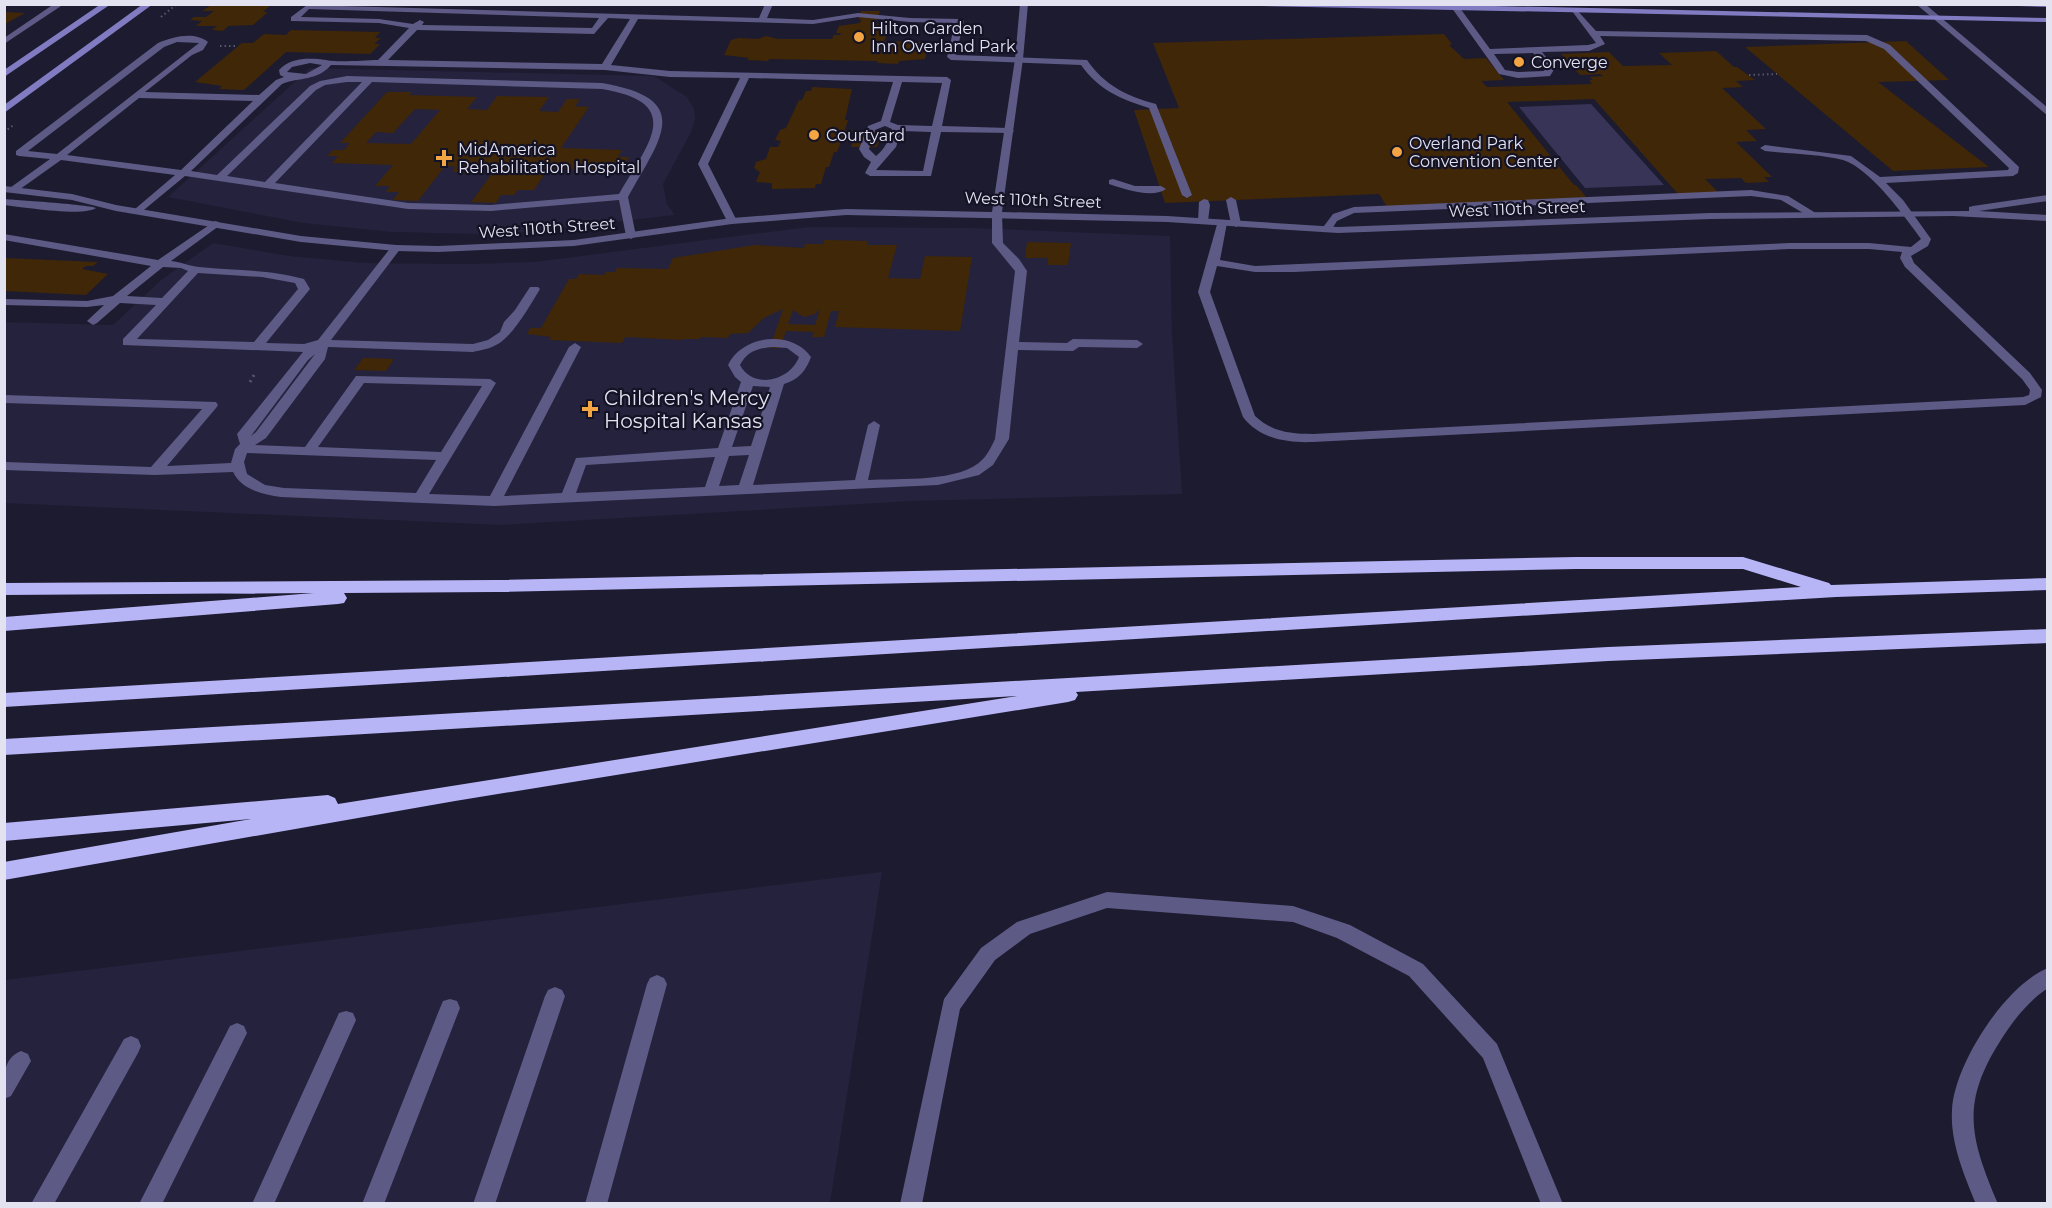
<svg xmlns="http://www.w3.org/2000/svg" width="2052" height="1208" font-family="Montserrat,sans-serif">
	<rect width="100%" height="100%" fill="#1d1b2f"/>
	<path fill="#24223c" d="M 310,68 L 654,76 L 687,97 L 694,109 L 695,119 L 691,132 L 663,184 L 667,204 L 675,215 L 525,232 L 478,234 L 392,232 L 303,223 L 168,197 Z
		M 808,227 L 972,228 L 1170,236 L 1172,334 L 1182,494 L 913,501 L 501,525 L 5,503 L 4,322 L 113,325 L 161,280 L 213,243 L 289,256 L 364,263 L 469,264 L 534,262 Z
		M 882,872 L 830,1203 L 5,1203 L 4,980 Z"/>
	<path fill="#373458" d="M 1591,104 L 1664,185 L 1585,188 L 1519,107 Z"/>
	<path fill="#402708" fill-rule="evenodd" d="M 272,4 L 263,12 L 268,12 L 253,25 L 228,26 L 223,31 L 212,30 L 217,26 L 196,26 L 202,21 L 190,20 L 194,17 L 206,17 L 214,11 L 202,11 L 211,5 Z
		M 861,11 L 880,11 L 877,20 L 874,20 L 873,23 L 881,24 L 880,27 L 891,27 L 884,41 L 929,42 L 925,59 L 899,61 L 898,64 L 877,63 L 878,61 L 769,59 L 768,61 L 747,60 L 749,58 L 724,55 L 731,40 L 739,38 L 758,39 L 766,36 L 778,39 L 832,39 L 834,35 L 840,35 L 841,33 L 836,33 L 839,26 L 860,23 L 861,19 L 858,19 Z
		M 5,12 L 25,13 L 5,24 Z
		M 291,30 L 380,32 L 375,38 L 381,38 L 374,44 L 380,44 L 370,54 L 286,52 L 244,90 L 219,89 L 222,86 L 195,82 L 242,43 L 253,43 L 264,34 L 286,35 Z
		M 1444,34 L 1452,44 L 1449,45 L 1464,59 L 1486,58 L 1504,80 L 1481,81 L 1487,87 L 1592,84 L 1589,80 L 1593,80 L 1590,77 L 1603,76 L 1600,74 L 1580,75 L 1561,54 L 1609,52 L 1623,66 L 1672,65 L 1659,53 L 1716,51 L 1734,67 L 1737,67 L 1755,80 L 1736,81 L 1743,87 L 1722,88 L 1766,129 L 1746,130 L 1757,141 L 1736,142 L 1772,177 L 1764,177 L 1769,182 L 1746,183 L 1741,178 L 1705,179 L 1718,192 L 1678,194 L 1594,99 L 1507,102 L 1574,185 L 1576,185 L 1587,198 L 1387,207 L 1379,194 L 1165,203 L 1134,110 L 1179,108 L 1153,43 Z
		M 1906,41 L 1949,80 L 1878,82 L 1989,167 L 1893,171 L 1745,47 Z
		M 812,87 L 852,89 L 845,120 L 848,120 L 845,130 L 853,130 L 849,142 L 841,142 L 837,152 L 834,152 L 829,167 L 826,167 L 821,184 L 816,184 L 815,188 L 772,189 L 772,183 L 756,182 L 760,172 L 754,168 L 756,162 L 766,159 L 770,147 L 778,147 L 781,141 L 775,140 L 780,130 L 786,128 L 799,100 L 802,100 L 806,91 L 811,91 Z
		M 387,92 L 412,92 L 409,95 L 477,97 L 467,109 L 487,110 L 497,96 L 549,97 L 539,111 L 558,112 L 567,99 L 580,99 L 575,106 L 589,107 L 561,148 L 622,150 L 618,157 L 629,157 L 626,163 L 614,163 L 610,171 L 548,169 L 534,190 L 518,190 L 514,195 L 501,195 L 496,203 L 471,202 L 496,168 L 485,167 L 479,173 L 465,174 L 452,171 L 456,167 L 445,166 L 418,201 L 393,200 L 399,192 L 386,192 L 390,186 L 375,186 L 393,165 L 332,163 L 338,156 L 327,156 L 333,150 L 344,150 L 350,143 L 340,143 ZM 415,109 L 440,110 L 411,144 L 366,143 L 376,132 L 393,133 Z
		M 857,130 L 883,131 L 877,147 L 851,147 Z
		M 824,240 L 868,241 L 867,245 L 897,245 L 888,278 L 920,279 L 925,256 L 972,257 L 960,331 L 835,327 L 839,311 L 831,311 L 824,337 L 812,337 L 814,332 L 786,331 L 780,348 L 770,348 L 783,309 L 764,318 L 748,333 L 730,334 L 728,338 L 701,337 L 700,339 L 683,339 L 682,340 L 625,337 L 622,343 L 549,340 L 551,337 L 527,334 L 530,328 L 541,328 L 569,279 L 576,279 L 579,274 L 604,275 L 606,272 L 615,272 L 617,268 L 668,269 L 673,258 L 755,245 L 804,248 L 805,244 L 823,244 ZM 820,309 L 815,325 L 788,324 L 793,310 L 804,317 L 815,314 Z
		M 1027,242 L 1071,243 L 1068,265 L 1048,265 L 1048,258 L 1025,258 Z
		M 4,258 L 98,262 L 93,266 L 86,266 L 82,269 L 108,274 L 86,295 L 4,291 Z
		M 363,358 L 394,359 L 386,371 L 354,370 Z"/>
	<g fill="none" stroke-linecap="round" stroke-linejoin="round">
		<path stroke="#585769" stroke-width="2" stroke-dasharray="1.5 3" stroke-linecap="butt" d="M 161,17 L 177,4
			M 220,46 L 238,46
			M 1749,75 L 1777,74
			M 4,132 L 15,124"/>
		<path stroke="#585769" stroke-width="3" stroke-dasharray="2 4" stroke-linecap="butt" d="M 250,382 L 254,375"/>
		<path fill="#5d5a86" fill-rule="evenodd" d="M 54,4 L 64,4 L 4,44 L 4,38 Z
			M 765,4 L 773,4 L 767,18 L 813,20 L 858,13 L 910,18 L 960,19 L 964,21 L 956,55 L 1087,60 C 1105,86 1127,96 1156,104 L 1192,195 L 1187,198 L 1182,195 L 1149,108 C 1120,99 1099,90 1081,65 L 951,60 L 947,57 L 955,23 L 910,22 L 858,17 L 813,24 L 638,19 L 611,65 L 670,71 L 947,77 L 951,80 L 942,126 L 1009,128 L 1014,131 L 1012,133 L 941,132 L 931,176 L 870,176 L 865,173 L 871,162 L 864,157 L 859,149 L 868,126 L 881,121 L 893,82 L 749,78 L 708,164 L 737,221 L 732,224 L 727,221 L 698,164 L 740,78 L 670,77 L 605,70 L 331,65 C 318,81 299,77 282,84 L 191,171 L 217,175 L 310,86 L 320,81 L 347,76 L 602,83 C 696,99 660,139 628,197 L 636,236 L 631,239 L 626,236 L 619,200 L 491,211 L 408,209 L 185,176 L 139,214 L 135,213 L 135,209 L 175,175 L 61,160 L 16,192 L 7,190 L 50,159 L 19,156 L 16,155 L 16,151 L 158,43 C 174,37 193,31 208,42 L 203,50 L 192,55 L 145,92 L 259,95 L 276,80 L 284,77 L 280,75 L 279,70 C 291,57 310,58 326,60 C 341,63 363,60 378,60 L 409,28 L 379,23 L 291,21 L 291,17 L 307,5 L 759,18 ZM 309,9 L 599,18 L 592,28 L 422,25 L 424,22 L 420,20 L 413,24 L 379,19 L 301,17 ZM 608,18 L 630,19 L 602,64 L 388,60 L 417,30 L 594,34 ZM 177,42 L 199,43 L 57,154 L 28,151 L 164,47 ZM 310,63 L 322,65 L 306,74 L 287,72 L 292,67 ZM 347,82 L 362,82 L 265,182 L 227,176 L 316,90 L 325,85 ZM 372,82 L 602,89 C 687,103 647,145 619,194 L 491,205 L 408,203 L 275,183 ZM 902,82 L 942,83 L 932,126 L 898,125 L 890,122 ZM 139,98 L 253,101 L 181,170 L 67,155 ZM 885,126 L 892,129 C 888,141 886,148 876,156 L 869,149 L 875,130 ZM 901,131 L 931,132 L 923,171 L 876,170 L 896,147 Z
			M 1449,4 L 1457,4 L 1490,49 L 1588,45 L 1596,43 L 1572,11 L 1576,9 L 1596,31 L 1867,35 L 1890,45 L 2019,167 L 2018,173 L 2013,176 L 1886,183 L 1903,200 L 1931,239 L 1928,246 L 1911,256 L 1914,263 L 2030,373 L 2042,390 L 2041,397 L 2025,405 L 1313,442 C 1287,443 1260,439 1243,417 L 1198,292 L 1218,221 L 1226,221 L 1227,223 L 1220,260 L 1255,266 L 1789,243 L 1869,243 L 1911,247 L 1921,239 C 1905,217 1870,168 1843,160 C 1819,154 1790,154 1765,151 L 1760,148 L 1765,145 L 1851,156 L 1880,177 L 2008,170 L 2009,168 L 1884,49 L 1866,41 L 1600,36 L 1605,44 L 1589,51 L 1542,52 L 1555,68 L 1550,76 L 1518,78 L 1499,74 ZM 1533,53 L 1546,68 L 1544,71 L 1518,72 L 1505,70 L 1494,54 ZM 1789,249 L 1869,249 L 1902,252 L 1900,258 L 1905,267 L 2022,379 L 2030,390 L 2029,395 L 2023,397 L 1313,434 C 1290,434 1272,432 1255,416 L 1210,292 L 1217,266 L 1255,272 L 1294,272 Z
			M 1113,179 L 1135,186 L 1161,186 L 1166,189 C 1152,199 1125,189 1109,184 L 1109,180 Z
			M 1751,190 L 1788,196 L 1819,215 L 1810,217 L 1781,200 L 1751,196 L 1354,213 L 1337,221 L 1330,232 L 1322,232 L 1321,230 L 1333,214 L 1354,207 Z
			M 1231,197 L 1236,200 L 1241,224 L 1236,227 L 1231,224 L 1226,200 Z
			M 1204,199 L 1208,200 L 1210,205 L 1208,221 L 1203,224 L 1198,221 L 1199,202 Z
			M 997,211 L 1002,214 L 1003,243 L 1019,259 L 1027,271 L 1019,342 L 1067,343 L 1073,339 L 1137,340 L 1143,344 L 1137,348 L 1079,347 L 1073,351 L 1018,350 L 1009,439 L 993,465 L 979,475 L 938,485 L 494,506 L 281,497 C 262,494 242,490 233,472 L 155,475 L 4,470 L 4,462 L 151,467 L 202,409 L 4,403 L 4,395 L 216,402 L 218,405 L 216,408 L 167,466 L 231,463 L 235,449 L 240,444 L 237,434 L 303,352 L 123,345 L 123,339 L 156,305 L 120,303 L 97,323 L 93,325 L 87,321 L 104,305 L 87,307 L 4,305 L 4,299 L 87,301 L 113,296 L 151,266 L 4,240 L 4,234 L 158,260 L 215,221 L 219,222 L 219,226 L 171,261 C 181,262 189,266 199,267 C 235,271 268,269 304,279 L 310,289 L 266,343 L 304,344 L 318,340 L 392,246 L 396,245 L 401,248 L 331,340 L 473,344 L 488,340 L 500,332 L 504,322 L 515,310 L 530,287 L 538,287 L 540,289 C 531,304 511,339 496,345 C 490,349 480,350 473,352 L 328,347 L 325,359 L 266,438 L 255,445 L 305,447 L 356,376 L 490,379 L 496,383 L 429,494 L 490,496 L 569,347 L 575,343 L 581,347 L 504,496 L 562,493 L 576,458 L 718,448 L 741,382 L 735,377 L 728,365 C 742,335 792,329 811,357 C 806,371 798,380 784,384 L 753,485 L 855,480 L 868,425 L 874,421 L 880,425 L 868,480 C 899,478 961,483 983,459 C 988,454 992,445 995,439 L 1015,271 L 992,243 L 992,214 ZM 163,267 L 181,268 L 188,271 L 162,298 L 127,296 ZM 198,273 L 262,277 L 295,283 L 298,289 L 254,342 L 137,339 ZM 773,347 L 787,348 L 799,357 C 790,381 753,390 740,365 C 747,351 759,348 773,347 ZM 315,354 L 256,432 L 251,436 L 308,360 ZM 364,383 L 482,386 L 441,452 L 318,447 ZM 753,386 L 770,387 L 751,446 L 732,447 ZM 247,453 L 436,460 L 416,493 L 284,488 L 265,485 L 247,474 L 244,462 ZM 749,455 L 739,485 L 719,486 L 729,456 ZM 715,457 L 705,487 L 576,493 L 586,465 Z
			M 1107,892 L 1293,906 L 1350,925 L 1423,964 L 1497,1044 L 1563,1204 L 1541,1204 L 1483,1058 L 1409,976 L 1337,938 L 1293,922 L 1107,908 L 1030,934 L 995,960 L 960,1009 L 922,1204 L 900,1204 L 944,999 L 981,948 L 1017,922 Z
			M 657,975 L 664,978 L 667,984 L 607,1204 L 585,1204 L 647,984 L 650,978 Z
			M 555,987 L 562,990 L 565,996 L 495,1204 L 473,1204 L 545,996 L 548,990 Z
			M 450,999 L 457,1001 L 460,1008 L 384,1204 L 362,1204 L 440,1008 L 443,1001 Z
			M 346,1011 L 353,1013 L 356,1020 L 274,1204 L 252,1204 L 339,1013 Z
			M 237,1023 L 244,1026 L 247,1033 L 162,1204 L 139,1204 L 230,1026 Z
			M 131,1036 L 138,1039 L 141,1046 L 138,1053 L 54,1204 L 31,1204 L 124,1039 Z
			M 21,1051 L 28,1054 L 31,1061 L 11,1096 L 4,1099 C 4,1081 1,1059 21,1051 Z"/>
		<path fill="#5d5a86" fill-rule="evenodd" d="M 1020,4 L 1028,4 L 1023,59 L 1002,212 L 1167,216 L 1338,227 L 1710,213 L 1969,211 L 1969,207 L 1973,206 L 2048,195 L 2048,201 L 1979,211 L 2048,215 L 2048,221 L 1953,216 L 1710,219 L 1338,233 L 1167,222 L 846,215 L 732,224 L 574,246 L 438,252 L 396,251 L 301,242 L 116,211 L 72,200 L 4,192 L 4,186 L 72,194 L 116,205 L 301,236 L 396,245 L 438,246 L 574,240 L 732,218 L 846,209 L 992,212 L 1015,59 Z
			M 4,199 C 17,200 92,205 96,208 C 84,217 22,207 4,205 Z
			M 2048,968 L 2048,988 C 2027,1002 2012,1022 1999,1043 C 1960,1105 1971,1140 1998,1204 L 1976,1204 C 1964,1175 1950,1142 1952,1110 C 1954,1065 2005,985 2048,968 Z"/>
		<path fill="#5d5a86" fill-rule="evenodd" d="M 1916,4 L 1925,4 L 2048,108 L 2048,116 Z"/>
		<path fill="#817bc2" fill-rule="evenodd" d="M 101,4 L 111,4 L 4,77 L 4,70 Z
			M 143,4 L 153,4 L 4,113 L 4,105 Z
			M 1257,4 L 1405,4 L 2048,18 L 2048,22 L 1261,6 Z
			M 2014,4 L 2048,4 L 2048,7 L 2018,6 Z"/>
		<path fill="#b8b5f7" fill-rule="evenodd" d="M 1576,557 L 1743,557 L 1829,583 L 1831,585 L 2048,578 L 2048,590 L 1836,597 L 4,707 L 4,693 L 1801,587 L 1743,569 L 1576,569 L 495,592 L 344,593 L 347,598 L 344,603 L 338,604 L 4,631 L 4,617 L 314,593 L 4,595 L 4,583 L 495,580 Z
			M 2048,629 L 2048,643 L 1608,661 L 1076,692 L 1078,695 L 1075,700 L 1068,702 L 455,801 L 4,880 L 4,862 L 251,819 L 4,841 L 4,823 L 328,795 L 335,798 L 338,804 L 1017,696 L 4,755 L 4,739 L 1608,647 Z"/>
	</g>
	<g fill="#f3a443" stroke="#141225" stroke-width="2">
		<circle cx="859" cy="37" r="6"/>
		<circle cx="1519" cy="62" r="6"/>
		<circle cx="814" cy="135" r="6"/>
		<circle cx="1397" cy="152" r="6"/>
		<path d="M441 149h6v6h6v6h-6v6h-6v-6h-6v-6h6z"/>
		<path d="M587 400h6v6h6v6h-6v6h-6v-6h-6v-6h6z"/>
	</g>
	<g text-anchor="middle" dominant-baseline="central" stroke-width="4.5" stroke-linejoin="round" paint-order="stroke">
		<g font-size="16" fill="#e2e2f0" stroke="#141225" text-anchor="start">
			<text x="871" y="28">Hilton Garden<tspan x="871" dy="18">Inn Overland Park</tspan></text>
			<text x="1531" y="62">Converge</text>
			<text x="826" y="135">Courtyard</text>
			<text x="1409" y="143">Overland Park<tspan x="1409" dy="18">Convention Center</tspan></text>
			<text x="458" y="149">MidAmerica<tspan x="458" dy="18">Rehabilitation Hospital</tspan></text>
		</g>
		<g font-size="16" fill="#e2e2f0" stroke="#141225">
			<text transform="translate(1033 200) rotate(2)">West 110th Street</text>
			<text transform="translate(1517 209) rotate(-2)">West 110th Street</text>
			<text transform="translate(547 228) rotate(-4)">West 110th Street</text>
		</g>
		<g font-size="20" fill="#e2e2f0" stroke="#141225" text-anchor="start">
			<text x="604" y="398">Children's Mercy<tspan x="604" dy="23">Hospital Kansas</tspan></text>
		</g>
	</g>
	<rect width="2052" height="1208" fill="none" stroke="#e2e2f0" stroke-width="12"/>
</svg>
